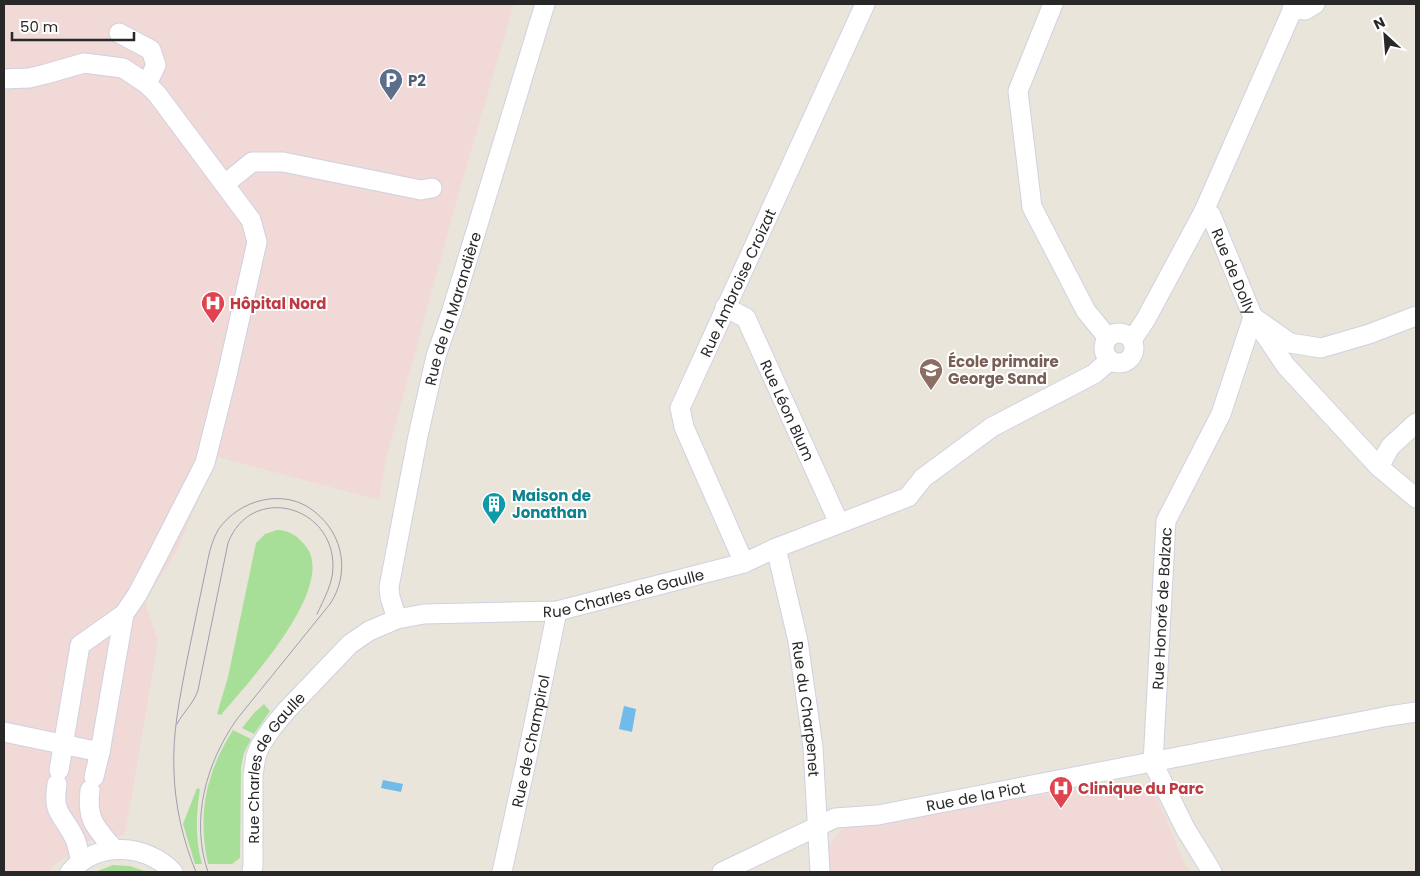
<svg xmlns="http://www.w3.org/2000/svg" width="1420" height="876" font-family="Poppins,sans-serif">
	<rect width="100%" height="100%" fill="#eae5da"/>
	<path fill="#f1d9d7" d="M 4,4 L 514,4 L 459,192 L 386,459 L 379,500 L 217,457 L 177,550 L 145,602 L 158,641 L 125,835 L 91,840 L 52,867 L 50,872 L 4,872 Z
		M 1116,782 L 1149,785 L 1153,788 L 1185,865 L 1191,872 L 826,872 L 824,851 L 842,829 Z"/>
	<path fill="#a8df98" d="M 277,530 C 288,530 296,535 303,543 C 343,582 246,685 221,715 L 217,714 L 228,677 L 256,543 L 265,534 Z
		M 264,704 L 270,711 L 254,734 L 242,728 L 254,713 Z
		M 233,730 L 251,739 L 244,753 L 241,767 L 240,858 L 232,864 L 208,864 C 197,815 206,772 233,730 Z
		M 197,788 L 200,789 C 196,815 195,839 202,864 L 195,864 L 183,824 Z
		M 113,865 L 130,866 L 147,872 L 95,872 Z"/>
	<path fill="#70bbe9" d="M 624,706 L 636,709 L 632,732 L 619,729 Z
		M 383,780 L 403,784 L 401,792 L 381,788 Z"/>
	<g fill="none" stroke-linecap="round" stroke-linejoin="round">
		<g stroke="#cfd1e1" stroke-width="21">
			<g id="minor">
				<path d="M 1053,4 L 1018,91 L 1032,207 L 1086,311 L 1108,338"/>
				<path d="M 1292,9 L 1305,10 L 1315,4"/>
				<path d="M 119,33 L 151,50 L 156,65 L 147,84"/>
				<path d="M 4,79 L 29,78 L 46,74 L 84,63 L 123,68 L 147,84 L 157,94 L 251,220 L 257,242 L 227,375 L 205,463 L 158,555 L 137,595 L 124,614"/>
				<path d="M 225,184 L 252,162 L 283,162 L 421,190 L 432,188"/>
				<path id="s1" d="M 1204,211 L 1211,215 L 1253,317 L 1286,366 L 1379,467 L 1416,498"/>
				<path id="s2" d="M 725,307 L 746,318 L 839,523"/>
				<circle cx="1119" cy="348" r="15"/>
				<path d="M 1132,340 L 1146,319 L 1204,211 L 1295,4"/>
				<path d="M 1379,467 L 1390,447 L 1416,423"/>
				<path id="s3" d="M 776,548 L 798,641 L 813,747 L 820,872"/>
				<path id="s4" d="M 744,563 L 684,427 L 680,408 L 865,4"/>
				<path id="s5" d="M 397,619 L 390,597 L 389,587 L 418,436 L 436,356 L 452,310 L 545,4"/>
				<path d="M 4,732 L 100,752"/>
				<path d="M 59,770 L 80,645 L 124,614 L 100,752 L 94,777"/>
				<path d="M 57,784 C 52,816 63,813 75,839 C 78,846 79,855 81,862"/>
				<path d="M 90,790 C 86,820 96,828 114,849"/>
				<path d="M 70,872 C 98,840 146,844 173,872"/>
				<path id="s6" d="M 252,872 L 253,865 L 253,775 L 256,756 L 260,746 L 272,728 L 286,711 L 350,644 L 369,631 L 397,619 L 424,614 L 557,611 L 744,563 L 776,548 L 908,497 L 923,478 L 992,427 L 1094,374 L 1110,360"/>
				<path id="s7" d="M 502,872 L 528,753 L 557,611"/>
				<path id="s8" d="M 722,872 L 835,818 L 878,815 L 1389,716 L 1416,712"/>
				<path id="s9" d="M 1212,872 L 1185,828 L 1153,763 L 1166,521 L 1221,414 L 1253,317 L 1290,343 L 1321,348 L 1369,334 L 1416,316"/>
			</g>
		</g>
		<use href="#minor" stroke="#fff" stroke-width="19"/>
		<path stroke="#9d9eb2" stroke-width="1" d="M 177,724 C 184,711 194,703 198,690 L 228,543 C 251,483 334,505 333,567 C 333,583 324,599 317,614
			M 196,872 C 183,841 175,806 174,772 C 172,734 180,697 187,660 C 194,626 201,592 208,559 C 210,549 213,539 218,530 C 239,499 285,487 315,512 C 344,535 350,574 330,604 L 237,719 C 206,763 190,820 208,872"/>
	</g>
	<defs>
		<g id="parking-pin" transform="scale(1.25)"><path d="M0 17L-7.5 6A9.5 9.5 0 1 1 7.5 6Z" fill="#5c6f8a" stroke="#fff"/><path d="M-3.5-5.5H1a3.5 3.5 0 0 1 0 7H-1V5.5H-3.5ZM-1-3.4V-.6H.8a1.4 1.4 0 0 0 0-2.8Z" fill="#fff"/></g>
		<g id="hospital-pin" transform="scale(1.25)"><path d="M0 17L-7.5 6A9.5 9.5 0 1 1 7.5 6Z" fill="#e0444e" stroke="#fff"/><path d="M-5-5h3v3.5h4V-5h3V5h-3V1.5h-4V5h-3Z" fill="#fff"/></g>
		<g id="school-pin" transform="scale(1.25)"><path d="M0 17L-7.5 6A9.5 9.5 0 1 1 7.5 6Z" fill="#8d6e63" stroke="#fff"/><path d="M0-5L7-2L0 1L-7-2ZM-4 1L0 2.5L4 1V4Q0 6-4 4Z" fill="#fff"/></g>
		<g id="building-pin" transform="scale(1.25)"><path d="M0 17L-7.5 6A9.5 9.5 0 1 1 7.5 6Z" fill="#0f9aa8" stroke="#fff"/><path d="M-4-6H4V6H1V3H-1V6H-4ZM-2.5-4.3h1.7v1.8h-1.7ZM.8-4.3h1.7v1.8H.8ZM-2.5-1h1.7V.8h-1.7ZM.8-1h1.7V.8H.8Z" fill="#fff"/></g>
	</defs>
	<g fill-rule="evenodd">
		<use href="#parking-pin" x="391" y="80"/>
		<use href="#hospital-pin" x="213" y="303"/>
		<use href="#school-pin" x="931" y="370"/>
		<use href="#building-pin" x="494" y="504"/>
		<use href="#hospital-pin" x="1061" y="788"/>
	</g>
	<g text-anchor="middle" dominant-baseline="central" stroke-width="4" stroke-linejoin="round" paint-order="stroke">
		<g font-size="15" font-weight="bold" fill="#4e5e75" stroke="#fff" text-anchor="start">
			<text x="408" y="80">P2</text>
		</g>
		<g font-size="15" fill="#282828" stroke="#fff">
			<text stroke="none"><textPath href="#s1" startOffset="69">Rue de Dolly</textPath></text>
			<text stroke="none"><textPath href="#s4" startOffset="306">Rue Ambroise Croizat</textPath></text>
			<text stroke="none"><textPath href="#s5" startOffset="319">Rue de la Marandière</textPath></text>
			<text stroke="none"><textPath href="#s2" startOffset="125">Rue Léon Blum</textPath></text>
			<text stroke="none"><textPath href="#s6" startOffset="546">Rue Charles de Gaulle</textPath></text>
			<text stroke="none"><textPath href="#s9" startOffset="279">Rue Honoré de Balzac</textPath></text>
			<text stroke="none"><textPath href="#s3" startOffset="164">Rue du Charpenet</textPath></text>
			<text stroke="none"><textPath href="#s7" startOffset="134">Rue de Champirol</textPath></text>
			<text stroke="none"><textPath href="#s6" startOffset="111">Rue Charles de Gaulle</textPath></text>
			<text stroke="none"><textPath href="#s8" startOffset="268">Rue de la Piot</textPath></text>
		</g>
		<g font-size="15" font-weight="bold" fill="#be3a42" stroke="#fff" text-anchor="start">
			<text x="230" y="303">Hôpital Nord</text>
			<text x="1078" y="788">Clinique du Parc</text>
		</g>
		<g font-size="15" font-weight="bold" fill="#785e54" stroke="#fff" text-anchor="start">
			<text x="948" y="361">École primaire<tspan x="948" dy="17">George Sand</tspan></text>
		</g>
		<g font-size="15" font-weight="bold" fill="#0d838f" stroke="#fff" text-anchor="start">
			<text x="512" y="495">Maison de<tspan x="512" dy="17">Jonathan</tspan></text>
		</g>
	</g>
	<rect width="1420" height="876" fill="none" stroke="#282828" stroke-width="10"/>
	<g transform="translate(1385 35) rotate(334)" stroke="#ffffff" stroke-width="4" paint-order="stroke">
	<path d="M0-4L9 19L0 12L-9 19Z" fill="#282828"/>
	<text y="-8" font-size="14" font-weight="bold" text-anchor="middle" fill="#282828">N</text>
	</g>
	<path d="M12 32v8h122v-8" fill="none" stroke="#282828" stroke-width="2.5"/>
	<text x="20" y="32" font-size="15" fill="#282828" stroke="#ffffff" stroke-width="4" paint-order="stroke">50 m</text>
</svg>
